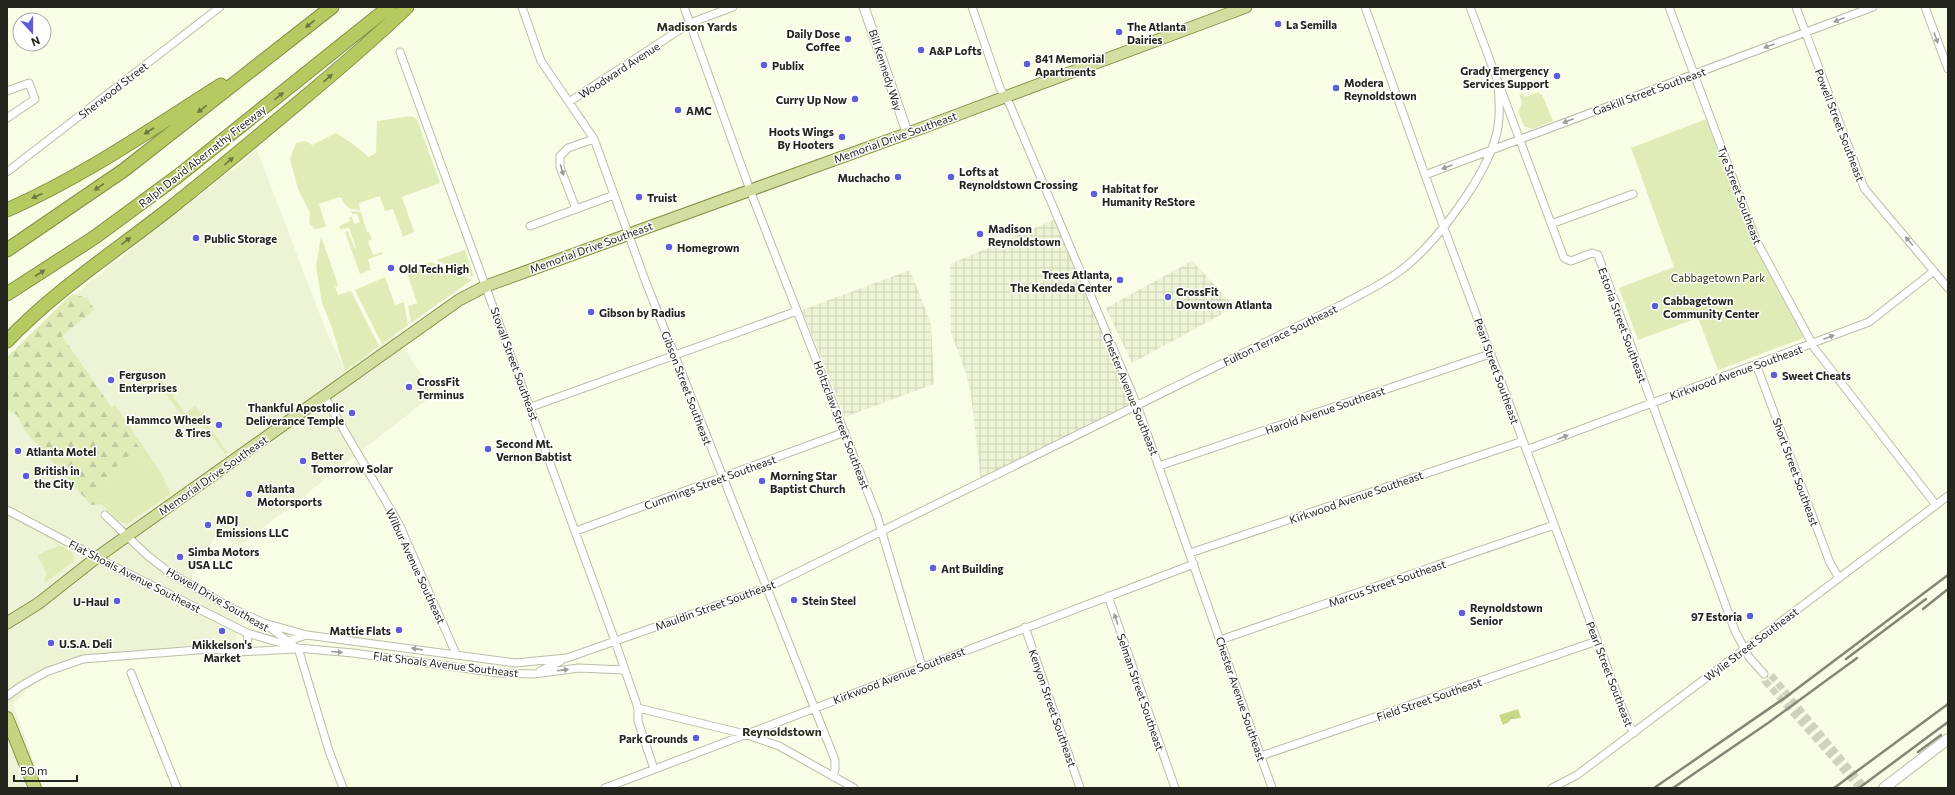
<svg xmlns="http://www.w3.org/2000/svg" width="1955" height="795" font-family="Commissioner,sans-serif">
	<defs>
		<pattern id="industrial-grid" width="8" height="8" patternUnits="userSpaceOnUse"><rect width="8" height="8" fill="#ecf4d5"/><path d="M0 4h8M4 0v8" fill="none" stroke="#cad1b6"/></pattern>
		<pattern id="forest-firs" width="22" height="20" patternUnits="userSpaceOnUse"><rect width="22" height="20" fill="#dfecb8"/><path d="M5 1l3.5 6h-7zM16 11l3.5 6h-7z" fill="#bfca9e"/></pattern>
		<pattern id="water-ripples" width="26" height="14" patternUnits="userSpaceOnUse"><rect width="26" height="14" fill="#c7da87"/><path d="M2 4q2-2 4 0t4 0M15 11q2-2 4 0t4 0" fill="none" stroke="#abbb74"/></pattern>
	</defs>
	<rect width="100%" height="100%" fill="#f8fee6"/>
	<path fill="#ecf4d5" d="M 257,150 L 327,333 L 345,370 L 395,334 L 434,394 L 240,546 L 216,535 L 188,583 L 241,613 L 236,640 L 83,659 L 46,672 L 13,704 L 43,788 L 7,788 L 7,360 L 75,294 Z"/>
	<path fill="url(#industrial-grid)" d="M 1058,218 L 1136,405 L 981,481 L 971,395 L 965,370 L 951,333 L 950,264 Z
		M 1192,261 L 1235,307 L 1132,363 L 1106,308 Z
		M 910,270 L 931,324 L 934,384 L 845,417 L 802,310 Z"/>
	<path fill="#dfecb8" d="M 1539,92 L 1540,95 L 1542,94 L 1553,121 L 1532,129 L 1524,126 L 1518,111 C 1523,105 1522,101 1519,95 L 1523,93 L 1525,97 Z
		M 411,116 L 417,119 L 440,183 L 402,197 L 414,232 L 403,237 L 393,209 L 385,211 L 380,196 L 359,203 L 360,210 C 350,209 345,208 342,198 L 339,197 L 319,204 L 326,227 L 315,229 L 309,223 L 310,213 L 298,189 L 290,159 L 296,143 L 306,141 L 312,145 L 336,133 L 353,144 L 369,157 L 376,153 L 377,121 Z
		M 1706,119 L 1752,242 L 1803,336 L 1801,339 L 1718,370 L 1698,318 L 1638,340 L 1619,288 L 1674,267 L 1631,148 Z
		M 351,211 L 361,212 L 367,232 L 369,232 L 372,239 L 368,241 L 373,255 L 382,252 L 383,254 L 368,259 L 371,270 L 360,274 L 345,232 L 348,231 L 355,249 L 356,248 L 349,228 L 340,229 L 339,226 L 350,221 L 349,217 L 352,217 L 354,224 L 360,222 L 357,214 L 352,214 Z
		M 321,236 L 337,282 L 338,286 L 335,287 L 338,295 L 351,291 L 379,346 L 345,371 L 332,328 L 322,303 L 316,267 Z
		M 465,250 L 474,277 L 436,260 Z
		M 431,262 L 472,280 L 411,323 L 408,306 L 417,303 L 406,270 Z
		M 385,277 L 395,305 L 404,302 L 408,325 L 382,344 L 355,290 Z
		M 156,371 L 183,411 L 186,413 L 195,406 L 228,453 L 225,454 L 212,436 L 194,416 L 184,418 L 152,376 Z
		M 115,405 L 160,471 L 171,494 L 127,524 L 119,521 L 101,504 L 102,490 L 118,466 L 132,453 L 151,465 L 111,407 Z
		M 60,545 L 72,552 L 74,555 L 73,559 L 75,560 L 45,583 L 44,578 L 47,574 L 37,555 Z"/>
	<path fill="url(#forest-firs)" d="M 72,294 L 88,298 L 94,310 L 62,336 L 152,466 L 132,453 L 118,466 L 102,490 L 101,504 L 91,505 L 25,431 L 17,415 L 7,410 L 7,357 Z"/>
	<path fill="url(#water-ripples)" d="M 1518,709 L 1521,718 L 1511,719 L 1509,722 L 1503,725 L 1499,715 Z"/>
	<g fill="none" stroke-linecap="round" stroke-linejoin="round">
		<path stroke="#ced3be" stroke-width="7" stroke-dasharray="7 3.5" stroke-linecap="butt" d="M 1860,788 L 1765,681 L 1764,674 L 1771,675 L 1865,788"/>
		<g stroke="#b8bea7" stroke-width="9">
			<path id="minor" d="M 522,7 L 541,61 L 594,139 L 645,280 L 835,760 L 835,769 L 833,777
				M 684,7 L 753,198 L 877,516 L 922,666
				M 972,7 L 1000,88 L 1010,105 L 1137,405 L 1272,788
				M 1365,7 L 1444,228 L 1603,656 L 1628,723 L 1634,733
				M 1470,7 L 1564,258 L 1571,261 L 1592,253 L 1598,255 L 1735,631 L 1749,657 L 1764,674
				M 1669,7 L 1756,240 L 1815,349 L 1936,505
				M 1796,7 L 1864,188 L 1948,288
				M 1925,7 L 1948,69
				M 400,52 L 615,641 L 638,708 L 638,721 L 654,769
				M 7,91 L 29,83 L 35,99 L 7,118
				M 569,102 L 690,23 L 733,7
				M 7,172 L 220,7
				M 1425,175 L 1873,7
				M 576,209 L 560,167 L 560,156 L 568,148 L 594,139
				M 1551,224 L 1633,194
				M 530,226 L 614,195
				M 1756,364 L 1830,563 L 1839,578
				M 324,396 L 399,524 L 456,654
				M 531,407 L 797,311
				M 1526,450 L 1869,322 L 1934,271
				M 1159,466 L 1490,354
				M 7,510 L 109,564 L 247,633 L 298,648 L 353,653 L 499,673 L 534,674 L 579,668 L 625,670
				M 105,515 L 148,556 L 170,573 L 231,608 L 264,623 L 293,645
				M 576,531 L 845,432
				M 1190,553 L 1523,441
				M 1108,596 L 1175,788
				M 264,623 L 307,635 L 515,663 L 567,658 L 766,588 L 1339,306 C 1360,295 1381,285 1400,271 C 1435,245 1485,178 1496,136 C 1501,119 1499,100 1498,82
				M 1025,627 L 1080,788
				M 1220,640 L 1554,525
				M 284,642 L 307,635
				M 298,648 L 329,751 L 343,788
				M 239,652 C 247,646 249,643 247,633
				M 540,671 L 561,661
				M 131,673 L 177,788
				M 7,696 L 21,686 L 46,672 L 83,659 L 210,649 L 239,652 L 294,649
				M 638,708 L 745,734 L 779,746 L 854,788
				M 1261,756 L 1597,641
				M 605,788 L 1194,564
				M 1552,788 L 1577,775 L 1948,496"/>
		</g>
		<g stroke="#b8bea7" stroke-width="11">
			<path id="tertiary" d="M 864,7 L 907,132"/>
		</g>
		<g stroke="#b8bea7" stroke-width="12">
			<path id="secondary" d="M 1884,788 L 1948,739"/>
		</g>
		<g stroke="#829149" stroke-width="13">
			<path id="primary" d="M 7,623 L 39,603 L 96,558 L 459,300 L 486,286 L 922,128 L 1246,7"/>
		</g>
		<g stroke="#829149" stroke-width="14">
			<path id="trunk" d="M 7,718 L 35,788"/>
		</g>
		<g stroke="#829149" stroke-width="15">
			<path id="motorway" d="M 7,210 C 84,176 150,130 221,85
				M 7,250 L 124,170 L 332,7
				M 7,294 L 95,237 L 178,176 L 389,7
				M 7,341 C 57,289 112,254 168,210 C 206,180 243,149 280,118 C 323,82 367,46 407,7"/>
		</g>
		<use href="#minor" stroke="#fff" stroke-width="7"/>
		<use href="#tertiary" stroke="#fff" stroke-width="9"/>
		<use href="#secondary" stroke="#fff" stroke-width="10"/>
		<use href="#primary" stroke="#d3dfa0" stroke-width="11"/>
		<use href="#trunk" stroke="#c4d480" stroke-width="12"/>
		<use href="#motorway" stroke="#b5ca61" stroke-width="13"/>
		<path stroke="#838777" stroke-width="2.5" d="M 1923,609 L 1948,589
			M 1846,659 L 1926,599
			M 1918,752 L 1941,735
			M 1654,788 L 1786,697 L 1948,575
			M 1673,788 L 1768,723 L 1857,658
			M 1834,788 L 1948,704
			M 1859,788 L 1948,722"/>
	</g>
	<defs><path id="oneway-solid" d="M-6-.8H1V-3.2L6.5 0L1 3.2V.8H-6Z"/></defs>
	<g fill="#9c9d99">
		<use href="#oneway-solid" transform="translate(1839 20) rotate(159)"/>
		<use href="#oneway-solid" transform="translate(1936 38) rotate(70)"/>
		<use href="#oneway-solid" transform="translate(1769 46) rotate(160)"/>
		<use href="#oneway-solid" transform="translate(1568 121) rotate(159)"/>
		<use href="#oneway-solid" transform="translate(1447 167) rotate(160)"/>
		<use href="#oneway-solid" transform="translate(562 170) rotate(73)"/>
		<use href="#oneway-solid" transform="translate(1909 241) rotate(-130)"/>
		<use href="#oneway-solid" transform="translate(1829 337) rotate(-21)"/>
		<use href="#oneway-solid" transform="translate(1563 437) rotate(-21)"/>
		<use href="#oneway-solid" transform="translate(1116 619) rotate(-109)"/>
		<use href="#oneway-solid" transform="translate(417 649) rotate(-172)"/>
		<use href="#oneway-solid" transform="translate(337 652) rotate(5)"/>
		<use href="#oneway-solid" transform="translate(563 670) rotate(-7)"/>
	</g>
	<g fill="#6c783f">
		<use href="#oneway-solid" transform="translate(310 24) rotate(141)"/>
		<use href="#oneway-solid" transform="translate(328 78) rotate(-40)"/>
		<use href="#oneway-solid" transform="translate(279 96) rotate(-39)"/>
		<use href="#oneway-solid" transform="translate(202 109) rotate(142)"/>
		<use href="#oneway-solid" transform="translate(149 131) rotate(147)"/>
		<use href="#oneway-solid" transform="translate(229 161) rotate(-40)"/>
		<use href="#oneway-solid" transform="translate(99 187) rotate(145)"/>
		<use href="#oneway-solid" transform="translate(37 196) rotate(155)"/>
		<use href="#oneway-solid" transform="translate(126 241) rotate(-37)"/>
		<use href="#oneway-solid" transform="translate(40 273) rotate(-33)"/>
	</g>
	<g fill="#5e5dd6" stroke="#fff" stroke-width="1.5">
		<circle cx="1278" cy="24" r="4"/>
		<circle cx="1119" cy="32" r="4"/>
		<circle cx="848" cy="39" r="4"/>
		<circle cx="921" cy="50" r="4"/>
		<circle cx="1027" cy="64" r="4"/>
		<circle cx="764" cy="65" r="4"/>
		<circle cx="1557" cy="76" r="4"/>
		<circle cx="1336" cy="88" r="4"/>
		<circle cx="855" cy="99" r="4"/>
		<circle cx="678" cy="110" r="4"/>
		<circle cx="842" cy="137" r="4"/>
		<circle cx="898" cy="177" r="4"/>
		<circle cx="951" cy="177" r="4"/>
		<circle cx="1094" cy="194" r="4"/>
		<circle cx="639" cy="197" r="4"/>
		<circle cx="980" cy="234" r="4"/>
		<circle cx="196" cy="238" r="4"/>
		<circle cx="669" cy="247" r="4"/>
		<circle cx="391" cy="268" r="4"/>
		<circle cx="1120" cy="280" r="4"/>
		<circle cx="1168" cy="297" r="4"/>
		<circle cx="1655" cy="306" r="4"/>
		<circle cx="591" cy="312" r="4"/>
		<circle cx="1774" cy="375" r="4"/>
		<circle cx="111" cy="380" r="4"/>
		<circle cx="409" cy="387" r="4"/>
		<circle cx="352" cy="413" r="4"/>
		<circle cx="219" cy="425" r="4"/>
		<circle cx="488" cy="449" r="4"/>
		<circle cx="18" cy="451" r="4"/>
		<circle cx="303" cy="461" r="4"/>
		<circle cx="26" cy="476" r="4"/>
		<circle cx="762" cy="481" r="4"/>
		<circle cx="249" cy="494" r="4"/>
		<circle cx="208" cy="525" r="4"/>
		<circle cx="180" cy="557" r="4"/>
		<circle cx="933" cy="568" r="4"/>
		<circle cx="794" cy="600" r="4"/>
		<circle cx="117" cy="601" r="4"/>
		<circle cx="1462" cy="613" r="4"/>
		<circle cx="1750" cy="616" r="4"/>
		<circle cx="399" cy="630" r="4"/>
		<circle cx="222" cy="631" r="4"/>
		<circle cx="51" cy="643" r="4"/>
		<circle cx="696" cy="738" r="4"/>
	</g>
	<g text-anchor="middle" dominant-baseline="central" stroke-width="3" stroke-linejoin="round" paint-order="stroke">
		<g font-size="11" font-weight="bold" fill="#24261d" stroke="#fff" text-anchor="start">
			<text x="1286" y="24">La Semilla</text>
			<text x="1127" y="26">The Atlanta<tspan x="1127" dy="13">Dairies</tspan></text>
			<text x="840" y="33" text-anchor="end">Daily Dose<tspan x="840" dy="13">Coffee</tspan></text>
			<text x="929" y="50">A&amp;P Lofts</text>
			<text x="1035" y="58">841 Memorial<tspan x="1035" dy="13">Apartments</tspan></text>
			<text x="772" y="65">Publix</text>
			<text x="1549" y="70" text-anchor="end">Grady Emergency<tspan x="1549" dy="13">Services Support</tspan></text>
			<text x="1344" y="82">Modera<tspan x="1344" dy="13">Reynoldstown</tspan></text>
			<text x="847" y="99" text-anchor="end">Curry Up Now</text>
			<text x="686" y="110">AMC</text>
			<text x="834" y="131" text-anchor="end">Hoots Wings<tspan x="834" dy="13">By Hooters</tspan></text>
			<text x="959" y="171">Lofts at<tspan x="959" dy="13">Reynoldstown Crossing</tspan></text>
			<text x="890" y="177" text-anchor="end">Muchacho</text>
			<text x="1102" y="188">Habitat for<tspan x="1102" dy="13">Humanity ReStore</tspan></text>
			<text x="647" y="197">Truist</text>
			<text x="988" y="228">Madison<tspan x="988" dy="13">Reynoldstown</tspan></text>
			<text x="204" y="238">Public Storage</text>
			<text x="677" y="247">Homegrown</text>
			<text x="399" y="268">Old Tech High</text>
			<text x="1112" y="274" text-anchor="end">Trees Atlanta,<tspan x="1112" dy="13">The Kendeda Center</tspan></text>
			<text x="1176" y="291">CrossFit<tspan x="1176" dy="13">Downtown Atlanta</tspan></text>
			<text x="1663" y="300">Cabbagetown<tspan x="1663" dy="13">Community Center</tspan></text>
			<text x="599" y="312">Gibson by Radius</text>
			<text x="119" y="374">Ferguson<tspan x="119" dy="13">Enterprises</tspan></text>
			<text x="1782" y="375">Sweet Cheats</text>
			<text x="417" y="381">CrossFit<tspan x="417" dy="13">Terminus</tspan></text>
			<text x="344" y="407" text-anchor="end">Thankful Apostolic<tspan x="344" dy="13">Deliverance Temple</tspan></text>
			<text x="211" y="419" text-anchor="end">Hammco Wheels<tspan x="211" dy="13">&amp; Tires</tspan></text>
			<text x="496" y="443">Second Mt.<tspan x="496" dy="13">Vernon Babtist</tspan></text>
			<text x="26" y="451">Atlanta Motel</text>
			<text x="311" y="455">Better<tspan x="311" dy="13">Tomorrow Solar</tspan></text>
			<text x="34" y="470">British in<tspan x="34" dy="13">the City</tspan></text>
			<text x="770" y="475">Morning Star<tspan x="770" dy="13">Baptist Church</tspan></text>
			<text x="257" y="488">Atlanta<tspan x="257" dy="13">Motorsports</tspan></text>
			<text x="216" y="519">MDJ<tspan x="216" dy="13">Emissions LLC</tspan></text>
			<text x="188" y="551">Simba Motors<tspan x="188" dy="13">USA LLC</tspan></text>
			<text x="941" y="568">Ant Building</text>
			<text x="802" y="600">Stein Steel</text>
			<text x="109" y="601" text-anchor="end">U-Haul</text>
			<text x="1470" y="607">Reynoldstown<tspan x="1470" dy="13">Senior</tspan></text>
			<text x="1742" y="616" text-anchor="end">97 Estoria</text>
			<text x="391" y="630" text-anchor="end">Mattie Flats</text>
			<text x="59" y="643">U.S.A. Deli</text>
			<text x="222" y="644" text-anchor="middle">Mikkelson's<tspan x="222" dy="13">Market</tspan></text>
			<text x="688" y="738" text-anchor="end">Park Grounds</text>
		</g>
		<g font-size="11" fill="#24261d" stroke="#fff">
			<text transform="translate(619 70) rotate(-33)">Woodward Avenue</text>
			<text transform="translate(886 70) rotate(72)">Bill Kennedy Way</text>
			<text transform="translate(113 90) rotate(-38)">Sherwood Street</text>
			<text transform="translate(1649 91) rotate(-20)">Gaskill Street Southeast</text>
			<text transform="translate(1840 125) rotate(69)">Powell Street Southeast</text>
			<text transform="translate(895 137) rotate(-20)">Memorial Drive Southeast</text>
			<text transform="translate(202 156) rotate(-38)">Ralph David Abernathy Freeway</text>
			<text transform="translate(1740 195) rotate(69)">Tye Street Southeast</text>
			<text transform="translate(591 247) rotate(-20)">Memorial Drive Southeast</text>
			<text transform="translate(1623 325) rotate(70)">Estoria Street Southeast</text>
			<text transform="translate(1280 335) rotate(-26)">Fulton Terrace Southeast</text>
			<text transform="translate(515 364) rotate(70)">Stovall Street Southeast</text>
			<text transform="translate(1497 371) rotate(70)">Pearl Street Southeast</text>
			<text transform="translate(1736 372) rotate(-20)">Kirkwood Avenue Southeast</text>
			<text transform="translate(687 388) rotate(69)">Gibson Street Southeast</text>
			<text transform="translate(1131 394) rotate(68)">Chester Avenue Southeast</text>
			<text transform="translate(1325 410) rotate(-19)">Harold Avenue Southeast</text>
			<text transform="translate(842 425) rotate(69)">Holtzclaw Street Southeast</text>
			<text transform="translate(1796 472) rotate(70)">Short Street Southeast</text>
			<text transform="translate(213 475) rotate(-35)">Memorial Drive Southeast</text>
			<text transform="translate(710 482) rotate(-20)">Cummings Street Southeast</text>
			<text transform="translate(1356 497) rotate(-19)">Kirkwood Avenue Southeast</text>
			<text transform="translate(416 566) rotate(65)">Wilbur Avenue Southeast</text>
			<text transform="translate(135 576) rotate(27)">Flat Shoals Avenue Southeast</text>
			<text transform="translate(1387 583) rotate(-19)">Marcus Street Southeast</text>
			<text transform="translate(218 599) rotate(30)">Howell Drive Southeast</text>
			<text transform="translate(715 605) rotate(-20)">Mauldin Street Southeast</text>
			<text transform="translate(1751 644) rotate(-37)">Wylie Street Southeast</text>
			<text transform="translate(446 664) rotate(7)">Flat Shoals Avenue Southeast</text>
			<text transform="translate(1610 674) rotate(69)">Pearl Street Southeast</text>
			<text transform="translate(899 675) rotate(-21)">Kirkwood Avenue Southeast</text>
			<text transform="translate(1141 692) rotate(71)">Selman Street Southeast</text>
			<text transform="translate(1241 699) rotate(71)">Chester Avenue Southeast</text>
			<text transform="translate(1429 699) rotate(-19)">Field Street Southeast</text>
			<text transform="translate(1053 708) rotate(71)">Kenyon Street Southeast</text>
		</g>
		<g font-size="11" fill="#2a310d" stroke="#fff">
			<text x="1718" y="277">Cabbagetown Park</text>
		</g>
		<g font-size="12" font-weight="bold" fill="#2a2f1c" stroke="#fff">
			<text x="697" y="26">Madison Yards</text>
			<text x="782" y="731">Reynoldstown</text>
		</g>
	</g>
	<rect width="1955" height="795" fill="none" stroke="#24261d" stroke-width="16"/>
	<g transform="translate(32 32) rotate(159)"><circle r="19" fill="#ffffff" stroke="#a7a8a5"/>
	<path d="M0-3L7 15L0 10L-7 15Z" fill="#5e5dd6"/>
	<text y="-6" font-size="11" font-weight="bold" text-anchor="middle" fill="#24261d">N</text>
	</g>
	<path d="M14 775v6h63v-6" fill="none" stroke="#24261d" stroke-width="2"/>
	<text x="20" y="775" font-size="12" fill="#24261d" stroke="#ffffff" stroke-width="3" paint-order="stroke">50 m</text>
</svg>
